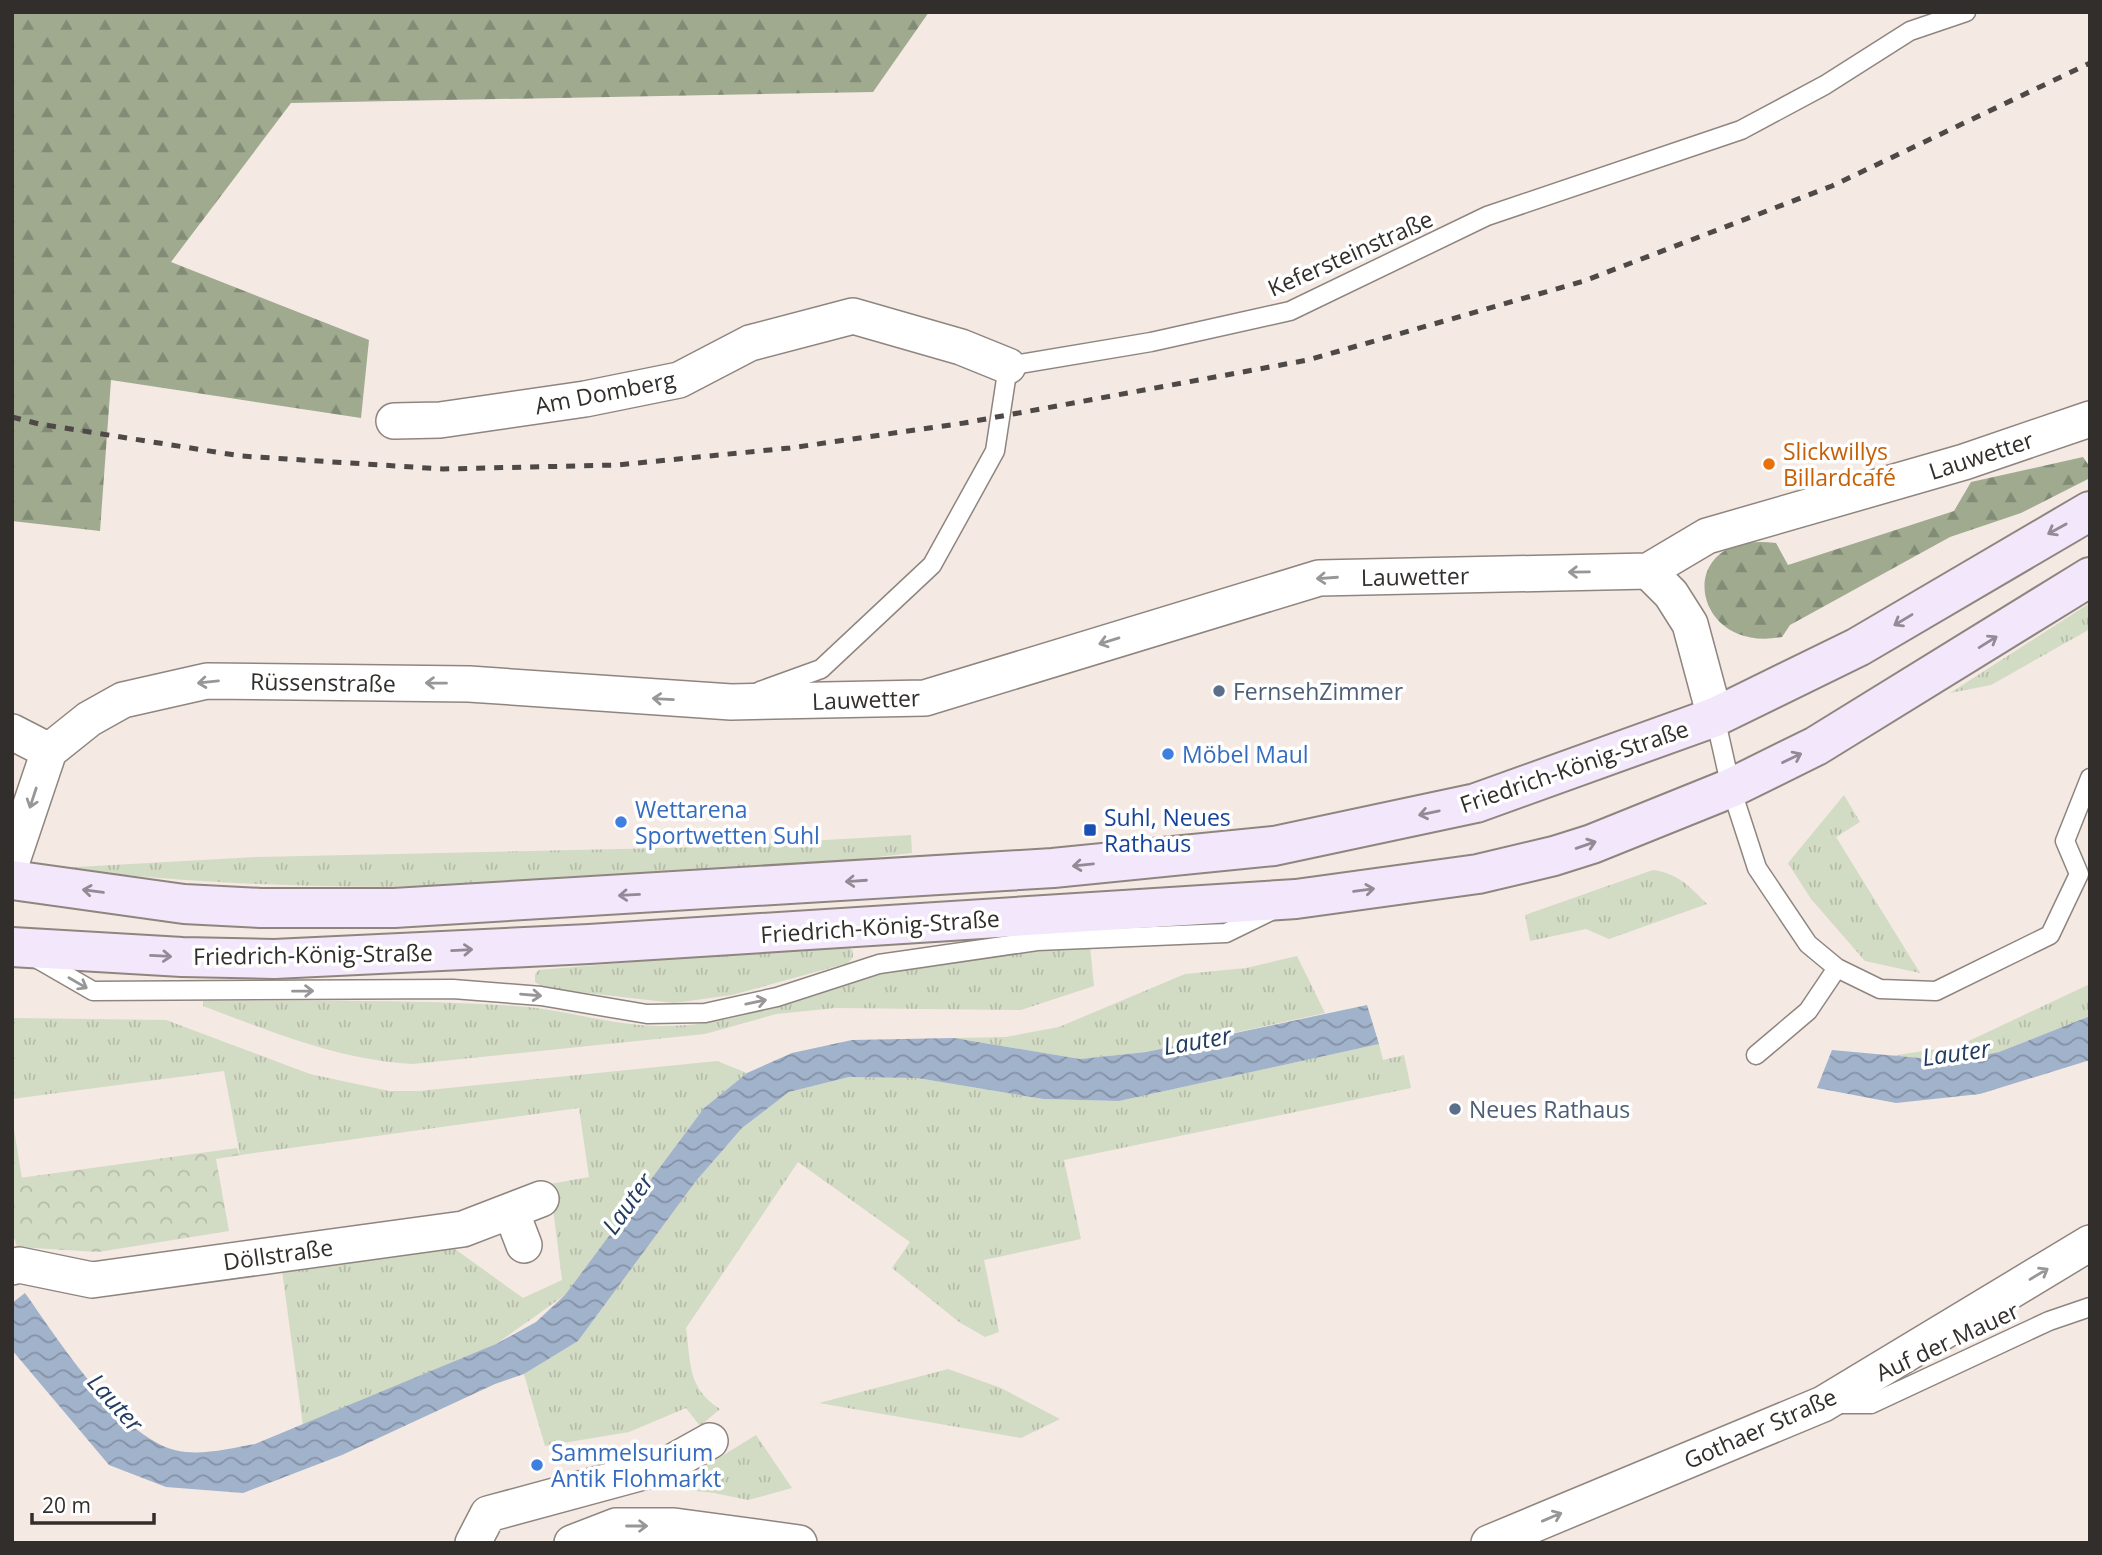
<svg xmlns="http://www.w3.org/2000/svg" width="2102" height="1555" font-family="'Open Sans',sans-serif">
	<defs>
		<pattern id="grass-tufts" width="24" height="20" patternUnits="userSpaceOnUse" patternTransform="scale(1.75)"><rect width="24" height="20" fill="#d2dbc4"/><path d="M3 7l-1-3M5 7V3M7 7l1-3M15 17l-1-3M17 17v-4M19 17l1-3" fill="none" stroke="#b5bca9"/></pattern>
		<pattern id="forest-firs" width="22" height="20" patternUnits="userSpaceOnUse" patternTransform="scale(1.75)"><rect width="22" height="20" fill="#9faa8f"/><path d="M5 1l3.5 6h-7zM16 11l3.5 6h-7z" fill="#828b75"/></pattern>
		<pattern id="park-crowns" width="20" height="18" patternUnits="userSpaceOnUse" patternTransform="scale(1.75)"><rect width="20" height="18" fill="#d2dbc4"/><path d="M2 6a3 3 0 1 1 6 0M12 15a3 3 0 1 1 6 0" fill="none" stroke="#b5bca9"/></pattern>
		<pattern id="water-waves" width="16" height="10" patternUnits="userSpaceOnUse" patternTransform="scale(1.75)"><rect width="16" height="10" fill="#a1b2cb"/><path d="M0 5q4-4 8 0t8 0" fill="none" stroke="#8491a5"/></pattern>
	</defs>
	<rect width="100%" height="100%" fill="#f4e9e3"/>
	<path fill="url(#grass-tufts)" d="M 2090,603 L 2090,629 L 1991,685 L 1950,693 Z
		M 1844,795 L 1860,822 L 1836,837 L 1920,973 L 1865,961 L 1811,899 L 1788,863 Z
		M 911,835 L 912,853 C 632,885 340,902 59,868 L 258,857 L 708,847 Z
		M 1653,870 C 1679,874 1689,886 1707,904 L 1609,939 L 1586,929 L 1530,941 L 1525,915 Z
		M 845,944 L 853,951 L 853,957 L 848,963 L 732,995 L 674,1003 L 544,988 L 535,982 L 535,974 L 539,970 Z
		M 1065,945 L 1090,946 L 1094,986 L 1021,1010 L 835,1008 L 776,1014 L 705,1034 L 413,1064 C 339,1060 272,1032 203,1006 L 203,1001 C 307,1001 411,999 515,1006 C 564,1009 613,1026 662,1026 C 739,1027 809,992 882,974 C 942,960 1003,952 1065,945 Z
		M 1297,956 L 1325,1013 L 1146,1052 L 1080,1059 L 954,1038 L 1006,1037 L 1059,1027 L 1185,974 L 1246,968 Z
		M 2090,984 L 2090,1016 L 1999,1052 L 1952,1061 L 1890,1056 L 1958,1046 Z
		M 12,1018 L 166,1020 L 310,1074 L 389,1091 L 419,1091 L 717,1061 L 747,1073 L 704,1108 L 565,1295 L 496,1344 L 303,1426 L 281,1263 L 448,1244 L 523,1298 L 562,1280 L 550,1184 L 589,1177 L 579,1108 L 240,1155 L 224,1071 L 12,1099 Z
		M 1379,1044 L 1383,1060 L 1404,1055 L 1411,1088 L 1064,1160 L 1081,1239 L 984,1260 L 999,1332 L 985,1337 L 959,1322 L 892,1268 L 910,1242 L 798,1162 L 686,1328 C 691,1363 687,1388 720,1409 L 700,1426 L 686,1408 L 629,1432 L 545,1446 L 524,1374 L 578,1341 L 696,1181 L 742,1128 L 789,1092 L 849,1077 L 917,1078 L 1043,1099 L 1119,1101 Z
		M 12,1117 L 22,1179 L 12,1179 Z
		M 948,1369 L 1001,1388 L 1060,1419 L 1021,1438 L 819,1403 Z
		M 756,1435 L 792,1488 L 748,1500 L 714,1493 L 670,1488 Z"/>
	<path fill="url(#forest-firs)" d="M 12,12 L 929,12 L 873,92 L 291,103 L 171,262 L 369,340 L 361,418 L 111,380 L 100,531 L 12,521 Z
		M 2083,457 L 2090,467 L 2090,478 L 2021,513 L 1950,537 L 1790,625 L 1782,637 C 1689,655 1671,529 1776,543 L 1788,565 L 1954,511 L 1971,482 Z"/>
	<path fill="url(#park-crowns)" d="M 237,1148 L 240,1155 L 216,1159 L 229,1231 L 98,1252 L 17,1247 L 12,1229 L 12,1179 Z"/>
	<path fill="url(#water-waves)" d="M 1367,1005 L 1379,1044 L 1119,1101 L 1043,1099 L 917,1078 L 849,1077 L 789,1092 L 742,1128 L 696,1181 L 578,1341 L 524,1374 L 495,1384 L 342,1455 L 243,1493 L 166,1487 L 109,1465 L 12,1350 L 12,1303 L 25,1293 C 58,1339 126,1448 186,1452 C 209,1454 232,1448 255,1444 L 496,1344 L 536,1322 L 565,1295 L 704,1108 L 747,1073 L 792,1053 L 852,1040 L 954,1038 L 1080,1059 L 1146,1052 Z
		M 2090,1016 L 2090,1060 L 1980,1094 L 1896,1103 L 1817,1088 L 1832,1050 L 1952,1061 L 1999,1052 Z"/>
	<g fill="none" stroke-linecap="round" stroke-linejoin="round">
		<g stroke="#8f857f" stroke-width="21">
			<path id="lane" d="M 760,691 L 821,669 L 932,565 L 995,451 L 1008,366 L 1151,342 L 1290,311 L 1487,216 L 1741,130 L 1825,85 L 1910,31 L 1966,12
				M 1715,717 L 1731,788 L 1757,868 L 1808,944 L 1837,968 L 1880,989 L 1936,991 L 2050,935 L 2079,874 L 2065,841 L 2090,778
				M 34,957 L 93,991 L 453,989 L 541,996 L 647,1014 L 705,1013 L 777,997 L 879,964 L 1037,941 L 1226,933 L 1273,910
				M 1756,1055 L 1808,1011 L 1837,968
				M 1833,1404 L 1871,1404 L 2049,1321 L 2090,1307"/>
		</g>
		<g stroke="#8f857f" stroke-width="38">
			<path id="street" d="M 394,421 L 440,420 L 585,399 L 679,380 L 750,343 L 853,316 L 961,347 L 1008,366
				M 1648,571 L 1671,594 L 1690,624 L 1715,717
				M 12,732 L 49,751
				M 12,861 L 49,751 L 89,719 L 123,700 L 207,681 L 469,684 L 731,702 L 925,698 L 1319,578 L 1648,571 L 1707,536 L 1964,462 L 2090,419
				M 511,1211 L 524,1245
				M 12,1267 L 19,1265 L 92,1280 L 463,1229 L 541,1199
				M 473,1543 L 488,1514 L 665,1466 L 710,1441
				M 572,1543 L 616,1526 L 674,1526 L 799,1543
				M 1489,1543 L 1823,1404 L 2090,1243"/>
		</g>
		<g stroke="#8f857f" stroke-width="42">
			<path id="secondary" d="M 12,880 L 184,904 L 261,908 L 394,908 L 1053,868 L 1274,846 L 1476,803 L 1715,717 L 1858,647 L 2090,511
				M 12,947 L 182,957 L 274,959 L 589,944 L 1296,899 L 1478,874 L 1554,856 L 1592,844 L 1731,788 L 1816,746 L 2090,577"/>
		</g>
		<use href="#lane" stroke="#fff" stroke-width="18"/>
		<use href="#street" stroke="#fff" stroke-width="35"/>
		<use href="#secondary" stroke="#f3e7fc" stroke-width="38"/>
		<path stroke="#4e4946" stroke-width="5" stroke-dasharray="9 9" stroke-linecap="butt" d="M 12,417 L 39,424 L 241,456 L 443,469 L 617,465 L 790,448 L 964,423 L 1308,360 L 1584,281 L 1832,186 L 2090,63"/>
	</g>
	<defs><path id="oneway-shaft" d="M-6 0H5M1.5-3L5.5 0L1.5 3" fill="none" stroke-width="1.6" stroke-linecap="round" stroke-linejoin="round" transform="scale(1.75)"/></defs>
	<g stroke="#928a94">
		<use href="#oneway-shaft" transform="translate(2057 529) rotate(151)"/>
		<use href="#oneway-shaft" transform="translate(1903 620) rotate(149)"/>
		<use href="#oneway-shaft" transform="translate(1988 642) rotate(-32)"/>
		<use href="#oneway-shaft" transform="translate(1792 758) rotate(-26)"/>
		<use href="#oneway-shaft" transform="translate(1429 813) rotate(168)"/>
		<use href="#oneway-shaft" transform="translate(1586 845) rotate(-19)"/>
		<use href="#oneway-shaft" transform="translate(1083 865) rotate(174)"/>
		<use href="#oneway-shaft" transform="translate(856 881) rotate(176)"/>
		<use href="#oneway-shaft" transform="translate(1364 890) rotate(-8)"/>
		<use href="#oneway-shaft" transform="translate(93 891) rotate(-172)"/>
		<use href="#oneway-shaft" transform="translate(629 895) rotate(177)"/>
		<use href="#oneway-shaft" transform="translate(462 950) rotate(-3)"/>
		<use href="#oneway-shaft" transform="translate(161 956) rotate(3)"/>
	</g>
	<g stroke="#989696">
		<use href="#oneway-shaft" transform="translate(1579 572) rotate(179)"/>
		<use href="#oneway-shaft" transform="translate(1327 578) rotate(176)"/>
		<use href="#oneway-shaft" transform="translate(1109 641) rotate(163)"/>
		<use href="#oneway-shaft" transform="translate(208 682) rotate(174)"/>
		<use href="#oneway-shaft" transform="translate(436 683) rotate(-179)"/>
		<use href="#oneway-shaft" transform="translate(663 699) rotate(-177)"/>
		<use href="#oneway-shaft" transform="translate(33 798) rotate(108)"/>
		<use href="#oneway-shaft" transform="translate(78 983) rotate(30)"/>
		<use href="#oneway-shaft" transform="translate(303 991) rotate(-1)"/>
		<use href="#oneway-shaft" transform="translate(531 995) rotate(5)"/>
		<use href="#oneway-shaft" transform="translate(756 1002) rotate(-12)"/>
		<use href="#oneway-shaft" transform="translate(2039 1274) rotate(-31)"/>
		<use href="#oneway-shaft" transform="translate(1552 1517) rotate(-23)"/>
		<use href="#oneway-shaft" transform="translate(637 1526)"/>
	</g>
	<circle fill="#e8710a" stroke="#fff" stroke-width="2.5" cx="1769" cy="464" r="7"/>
	<g fill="#5c6f8a" stroke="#fff" stroke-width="2.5">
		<circle cx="1219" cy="691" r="7"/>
		<circle cx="1455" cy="1109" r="7"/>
	</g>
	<g fill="#3f7fe0" stroke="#fff" stroke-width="2.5">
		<circle cx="1168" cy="754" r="7"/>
		<circle cx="621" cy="822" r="7"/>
		<circle cx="537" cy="1465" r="7"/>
	</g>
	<rect fill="#1a4fb4" stroke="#fff" stroke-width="2.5" x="1083" y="823" width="14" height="14" rx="3.5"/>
	<g text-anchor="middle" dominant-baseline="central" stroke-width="7" stroke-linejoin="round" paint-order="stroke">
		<g font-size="23" fill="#322e2c" stroke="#fff">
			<text transform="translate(1350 253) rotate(-24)">Kefersteinstraße</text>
			<text transform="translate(605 392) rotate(-11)">Am Domberg</text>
			<text transform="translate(1981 455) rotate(-18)">Lauwetter</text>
			<text transform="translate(1415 576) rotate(-1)">Lauwetter</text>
			<text transform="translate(323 682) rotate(1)">Rüssenstraße</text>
			<text transform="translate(866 699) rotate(-2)">Lauwetter</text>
			<text transform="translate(1574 766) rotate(-19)">Friedrich-König-Straße</text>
			<text transform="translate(880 926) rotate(-4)">Friedrich-König-Straße</text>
			<text transform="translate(313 954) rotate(-1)">Friedrich-König-Straße</text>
			<text transform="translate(278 1254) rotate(-8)">Döllstraße</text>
			<text transform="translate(1947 1341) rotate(-25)">Auf der Mauer</text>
			<text transform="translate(1760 1428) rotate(-24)">Gothaer Straße</text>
		</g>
		<g font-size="23" fill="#c56008" stroke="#fff" text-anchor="start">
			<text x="1783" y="451">Slickwillys<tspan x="1783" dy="26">Billardcafé</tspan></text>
		</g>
		<g font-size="23" fill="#4e5e75" stroke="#fff" text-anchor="start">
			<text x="1233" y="691">FernsehZimmer</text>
			<text x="1469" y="1109">Neues Rathaus</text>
		</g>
		<g font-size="23" fill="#366cbe" stroke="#fff" text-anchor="start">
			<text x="1182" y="754">Möbel Maul</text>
			<text x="635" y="809">Wettarena<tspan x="635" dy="26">Sportwetten Suhl</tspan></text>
			<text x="551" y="1452">Sammelsurium<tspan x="551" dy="26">Antik Flohmarkt</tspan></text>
		</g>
		<g font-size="23" fill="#164399" stroke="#fff" text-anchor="start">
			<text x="1104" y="817">Suhl, Neues<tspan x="1104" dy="26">Rathaus</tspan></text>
		</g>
		<g font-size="24" font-style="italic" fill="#223c60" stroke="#fff">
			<text transform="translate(1197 1040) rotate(-10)">Lauter</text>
			<text transform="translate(1956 1052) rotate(-8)">Lauter</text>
			<text transform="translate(627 1203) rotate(-54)">Lauter</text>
			<text transform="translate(116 1402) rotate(48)">Lauter</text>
		</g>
	</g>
	<rect width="2102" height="1555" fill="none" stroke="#322e2c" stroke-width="28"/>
	<path d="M32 1513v10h122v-10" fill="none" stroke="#322e2c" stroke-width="3.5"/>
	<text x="42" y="1513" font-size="21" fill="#322e2c" stroke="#ffffff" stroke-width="5" paint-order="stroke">20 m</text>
</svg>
